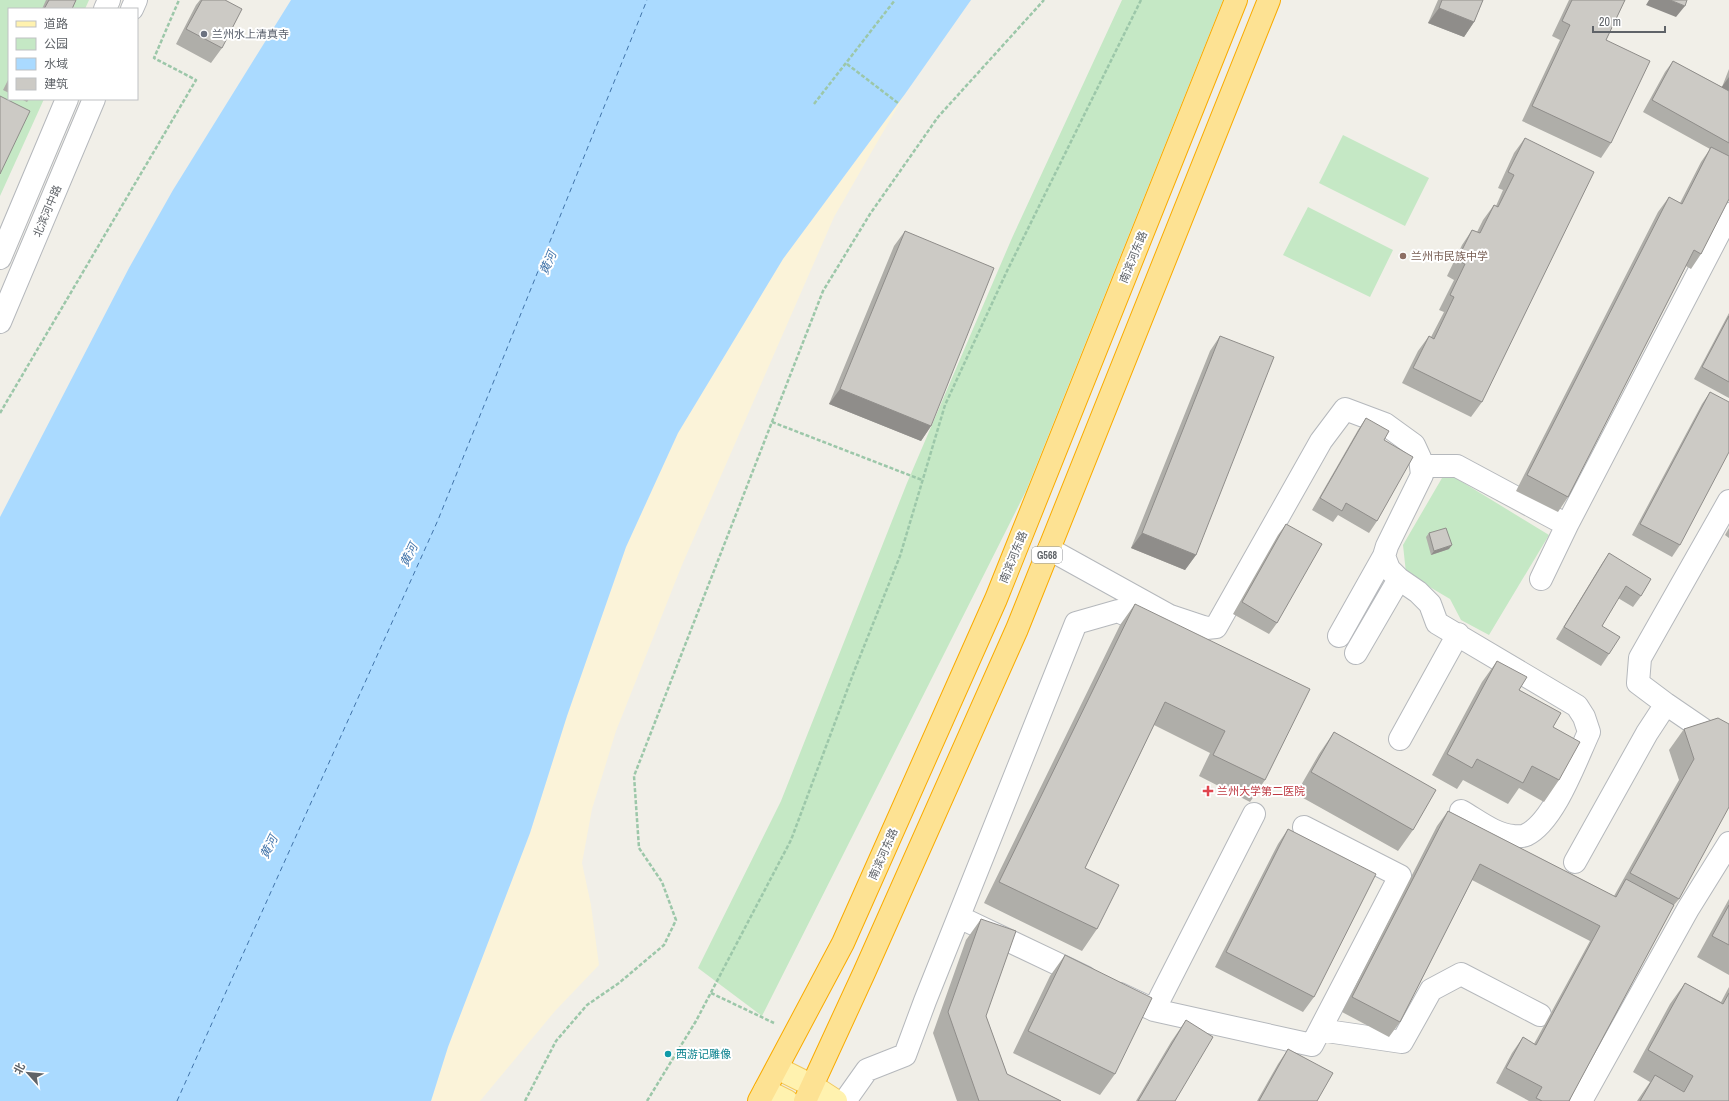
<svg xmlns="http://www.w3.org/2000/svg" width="1729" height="1101" font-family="'Archivo Narrow','Noto Sans SC',sans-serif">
	<rect width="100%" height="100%" fill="#f1efe8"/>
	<path fill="#c5e8c5" d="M 0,0 L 89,0 L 85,9 L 9,9 L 9,99 L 44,99 L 0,196 Z
		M 1122,0 L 1223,0 L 1026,491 L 762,1016 L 698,968 L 781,801 L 907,483 L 1012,238 Z
		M 1343,135 L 1429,178 L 1405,226 L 1319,183 Z
		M 1308,207 L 1393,250 L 1370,297 L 1283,255 Z
		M 1454,477 L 1549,535 L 1489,635 L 1461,620 L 1450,599 L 1406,573 L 1403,545 L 1442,478 Z"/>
	<path fill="#fbf3d9" d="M 905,94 L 834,217 L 682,565 L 616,731 L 592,809 L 582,863 L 591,905 L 599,965 L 555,1011 L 480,1101 L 431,1101 L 448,1047 L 530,833 L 567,716 L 626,547 L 678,433 L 783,259 Z"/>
	<path fill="#aadaff" d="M 291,0 L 971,0 L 905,94 L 783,259 L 678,433 L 626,547 L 567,716 L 530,833 L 448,1047 L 431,1101 L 0,1101 L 0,517 L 129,268 L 173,190 Z"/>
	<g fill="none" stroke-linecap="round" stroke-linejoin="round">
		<path stroke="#4174aa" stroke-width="1" stroke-dasharray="5 4" stroke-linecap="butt" d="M 177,1101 L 438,520 L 647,0"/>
		<g stroke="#b5b8bc" stroke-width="24">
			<path id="minor" d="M 105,9 L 109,0
				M 132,9 L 136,0
				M 0,258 L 67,99
				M 0,322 L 94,99
				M 1421,466 L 1457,466 L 1567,525 L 1729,214
				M 1049,549 L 1170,616 L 1206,628 L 1216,627 L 1321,441 L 1345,409 L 1385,424 L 1414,445 L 1420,458 L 1422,475 L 1387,546 L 1384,556 L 1389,569 L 1399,579 L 1418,592 L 1430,604 L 1437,623 L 1577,706 L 1584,717 L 1589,732 C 1576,760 1554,822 1526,835 C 1522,837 1517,836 1514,836 C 1495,835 1477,820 1461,811
				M 1541,579 L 1567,525
				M 1339,636 L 1384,556
				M 1356,653 L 1399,579
				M 1666,704 L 1638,683 L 1640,658 L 1729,501
				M 1400,739 L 1458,634
				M 1575,862 L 1647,733 L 1666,704 L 1729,747
				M 959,917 L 1085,977
				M 1120,994 L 1154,1010 L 1312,1045 L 1400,876 L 1304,827
				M 1154,1010 L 1254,814
				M 1320,1030 L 1402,1042 L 1431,990 L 1461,974 L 1540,1015
				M 845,1101 L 867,1070 L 905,1055 L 925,1001 L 1076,623 L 1118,611 L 1153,628
				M 1581,1101 L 1688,909 L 1729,843"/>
		</g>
		<g stroke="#f2c960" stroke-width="24">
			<path id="major" d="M 777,1068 L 813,1086 L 836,1101
				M 765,1090 L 787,1101"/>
		</g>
		<g stroke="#f9ab00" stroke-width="24">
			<path id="highway" d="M 759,1101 L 843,943 L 996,599 L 1236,0
				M 805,1101 L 864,973 L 1017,629 L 1269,0"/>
		</g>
		<path stroke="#9cc7a9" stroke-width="2.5" stroke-dasharray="4 2" stroke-linecap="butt" d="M 847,64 L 898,103
			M 814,104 L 895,0
			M 0,413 L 196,80 L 154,58 L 179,0
			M 772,422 L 922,480
			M 711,993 L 774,1023
			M 525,1101 L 556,1041 L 587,1005 L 619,983 L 664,945 L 676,920 L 662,882 L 639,848 L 634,776 L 823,291 L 870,214 L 938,117 L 1044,0
			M 647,1101 L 696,1021 L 791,840 L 855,669 L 900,556 L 945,405 L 1007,271 L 1141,0"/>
		<use href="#minor" stroke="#fff" stroke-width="22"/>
		<use href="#major" stroke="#fff2af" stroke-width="22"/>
		<use href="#highway" stroke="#fde293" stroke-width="22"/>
	</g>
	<path fill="#afaea9" d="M 46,0 L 76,0 L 72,9 L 42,9 Z
		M 200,0 L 225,0 L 222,48 L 211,63 L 176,44 L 196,5 Z
		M 1438,0 L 1483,0 L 1474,22 L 1464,37 L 1428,23 Z
		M 1569,0 L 1625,0 L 1606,40 L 1611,143 L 1601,158 L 1522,121 L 1560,40 L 1552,36 Z
		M 1673,61 L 1722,87 L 1729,69 L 1729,199 L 1701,254 L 1691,269 L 1686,266 L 1568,497 L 1558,512 L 1516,491 L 1658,212 L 1669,197 L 1680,203 L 1701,162 L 1710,149 L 1643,112 L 1665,72 Z
		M 9,78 L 9,93 L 3,90 Z
		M 21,99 L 29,99 L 27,102 Z
		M 1525,138 L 1482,402 L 1471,417 L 1402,383 L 1418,351 L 1429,336 L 1431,337 L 1444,312 L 1439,310 L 1454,280 L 1447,276 L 1462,245 L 1472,230 L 1477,232 L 1483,220 L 1494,205 L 1496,206 L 1503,190 L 1498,188 L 1514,153 Z
		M 905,231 L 931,426 L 921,441 L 829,404 L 894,246 Z
		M 1729,313 L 1729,398 L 1694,379 Z
		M 1220,336 L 1196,555 L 1185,570 L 1131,548 L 1210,351 Z
		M 1710,392 L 1680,545 L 1672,557 L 1632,535 L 1702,404 Z
		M 1366,418 L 1384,440 L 1377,521 L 1369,533 L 1338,515 L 1333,522 L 1312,510 L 1358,430 Z
		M 1286,524 L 1277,623 L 1269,634 L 1233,614 L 1278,535 Z
		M 1729,528 L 1729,538 L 1725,535 Z
		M 1429,533 L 1449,549 L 1431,555 L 1426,537 Z
		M 1609,553 L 1641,596 L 1633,607 L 1618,598 L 1602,626 L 1609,654 L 1601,666 L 1556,639 L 1601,565 Z
		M 1135,604 L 1265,780 L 1250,802 L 1199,776 L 1210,753 L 1154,725 L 1085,868 L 1097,929 L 1082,951 L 984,903 L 1120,625 Z
		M 1497,661 L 1519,690 L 1553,727 L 1559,780 L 1544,802 L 1519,788 L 1508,804 L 1463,780 L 1457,789 L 1432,775 L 1482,682 Z
		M 1718,718 L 1679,899 L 1674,905 L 1569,1101 L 1529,1101 L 1496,1083 L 1512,1053 L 1523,1037 L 1534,1044 L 1590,941 L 1472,880 L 1400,1022 L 1389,1037 L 1342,1012 L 1437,826 L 1448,811 L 1614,896 L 1679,780 L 1669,750 L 1684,729 Z
		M 1334,732 L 1413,830 L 1398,851 L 1296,794 L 1319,754 Z
		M 1288,829 L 1314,997 L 1303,1012 L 1215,967 L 1278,844 Z
		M 1729,899 L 1729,975 L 1697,957 Z
		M 981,919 L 986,1016 L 1007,1074 L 1061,1101 L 957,1101 L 933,1033 L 966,940 Z
		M 1065,955 L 1115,1074 L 1100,1095 L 1013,1053 L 1050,976 Z
		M 1685,983 L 1721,1002 L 1729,987 L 1729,1101 L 1637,1101 L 1650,1082 L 1633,1072 L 1670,1004 Z
		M 1186,1020 L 1175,1101 L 1136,1101 L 1171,1042 Z
		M 1288,1049 L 1317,1101 L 1257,1101 L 1278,1064 Z"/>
	<path fill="#8f8d8a" d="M 1649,0 L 1670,0 L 1685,6 L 1676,17 L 1646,5 Z
		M 1439,8 L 1474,22 L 1464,37 L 1428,23 Z
		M 1729,77 L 1729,91 L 1721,88 Z
		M 840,389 L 931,426 L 921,441 L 829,404 Z
		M 1142,533 L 1196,555 L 1185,570 L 1131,548 Z
		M 1452,545 L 1449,549 L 1431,555 L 1434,551 Z"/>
	<path fill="#cccac5" stroke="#8f8d8a" d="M 49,0 L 76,0 L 72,9 L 44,9 Z
		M 202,0 L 225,0 L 242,9 L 222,48 L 186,29 Z
		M 1442,0 L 1483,0 L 1474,22 L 1439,8 Z
		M 1572,0 L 1625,0 L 1606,40 L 1650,61 L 1611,143 L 1532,106 L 1570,25 L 1562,21 Z
		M 1670,0 L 1687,0 L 1685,6 Z
		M 1673,61 L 1729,91 L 1729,143 L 1652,100 Z
		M 0,96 L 30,111 L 0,174 Z
		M 1525,138 L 1594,172 L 1482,402 L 1413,368 L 1429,336 L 1434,339 L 1454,297 L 1450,295 L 1465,264 L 1457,260 L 1472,230 L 1480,233 L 1494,205 L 1498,207 L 1514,175 L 1508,172 Z
		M 1711,147 L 1729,156 L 1729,199 L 1701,254 L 1694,250 L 1568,497 L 1527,475 L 1669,197 L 1682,204 Z
		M 905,231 L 994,268 L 931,426 L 840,389 Z
		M 1729,316 L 1729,382 L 1702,367 Z
		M 1220,336 L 1274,357 L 1196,555 L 1142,533 Z
		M 1710,392 L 1729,402 L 1729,452 L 1680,545 L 1640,524 Z
		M 1366,418 L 1389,431 L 1384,440 L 1413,457 L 1377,521 L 1346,503 L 1342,511 L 1320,498 Z
		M 1286,524 L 1322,544 L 1277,623 L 1242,602 Z
		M 1446,528 L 1452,545 L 1434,551 L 1429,533 Z
		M 1609,553 L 1651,579 L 1641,596 L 1626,586 L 1602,626 L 1620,637 L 1609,654 L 1564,627 Z
		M 1135,604 L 1310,689 L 1265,780 L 1213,755 L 1225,731 L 1165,702 L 1085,868 L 1119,885 L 1097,929 L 999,882 Z
		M 1497,661 L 1527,677 L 1519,690 L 1561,713 L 1553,727 L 1580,742 L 1559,780 L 1532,766 L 1523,783 L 1477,759 L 1472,768 L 1447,754 Z
		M 1718,718 L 1729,724 L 1729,807 L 1679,899 L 1630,873 L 1694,759 L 1684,729 Z
		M 1334,732 L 1436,790 L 1413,830 L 1311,772 Z
		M 1448,811 L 1616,897 L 1626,879 L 1674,905 L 1569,1101 L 1542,1101 L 1536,1098 L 1542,1087 L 1506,1068 L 1523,1037 L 1536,1045 L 1600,926 L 1480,864 L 1400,1022 L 1352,997 Z
		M 1288,829 L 1376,874 L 1314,997 L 1226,952 Z
		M 1729,905 L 1729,945 L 1712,936 Z
		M 981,919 L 1016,931 L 986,1016 L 1007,1074 L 1061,1101 L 979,1101 L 948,1012 Z
		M 1065,955 L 1152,998 L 1115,1074 L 1028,1031 Z
		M 1685,983 L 1723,1004 L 1729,993 L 1729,1101 L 1640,1101 L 1655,1075 L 1684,1092 L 1693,1076 L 1648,1050 Z
		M 1186,1020 L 1213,1037 L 1175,1101 L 1138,1101 Z
		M 1288,1049 L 1333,1073 L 1317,1101 L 1259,1101 Z"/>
	<circle fill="#6b7280" stroke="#fff" stroke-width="1.5" cx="204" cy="34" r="4"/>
	<circle fill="#8d6e63" stroke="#fff" stroke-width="1.5" cx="1403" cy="256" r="4"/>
	<path fill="#e0444e" stroke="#fff" stroke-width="1.5" d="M1206 785h4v4h4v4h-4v4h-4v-4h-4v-4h4z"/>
	<circle fill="#0f9aa8" stroke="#fff" stroke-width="1.5" cx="668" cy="1054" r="4"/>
	<g text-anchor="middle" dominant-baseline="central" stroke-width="4" stroke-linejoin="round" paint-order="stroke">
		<rect fill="#fff" stroke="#8f9295" stroke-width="1" x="1032" y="547" width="30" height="16" rx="3"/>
		<g font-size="10" font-weight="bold" fill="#5f6368">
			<text x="1047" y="555">G568</text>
		</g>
		<g font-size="11" fill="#5b616d" stroke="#fff" text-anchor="start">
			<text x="212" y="34">兰州水上清真寺</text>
		</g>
		<g font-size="11" fill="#5f6368" stroke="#fff">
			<text transform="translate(47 211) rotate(-67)">北滨河中路</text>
			<text transform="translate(1133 257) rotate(-68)">南滨河东路</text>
			<text transform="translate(1013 557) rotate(-68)">南滨河东路</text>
			<text transform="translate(883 854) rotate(-66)">南滨河东路</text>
		</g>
		<g font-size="11" fill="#785e54" stroke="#fff" text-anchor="start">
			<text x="1411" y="256">兰州市民族中学</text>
		</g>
		<g font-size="11" fill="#be3a42" stroke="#fff" text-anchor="start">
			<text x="1217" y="791">兰州大学第二医院</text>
		</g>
		<g font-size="11" fill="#0d838f" stroke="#fff" text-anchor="start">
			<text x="676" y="1054">西游记雕像</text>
		</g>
		<g font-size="12" font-style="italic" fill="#4174aa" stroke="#fff">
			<text transform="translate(548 263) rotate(-67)">黄河</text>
			<text transform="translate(409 555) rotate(-64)">黄河</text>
			<text transform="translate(269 847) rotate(-64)">黄河</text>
		</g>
	</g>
	<rect x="8" y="8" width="130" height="92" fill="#ffffff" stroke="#bfc1c3"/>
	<rect x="16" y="21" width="20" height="6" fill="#fff2af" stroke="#bfc1c3"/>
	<text x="44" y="28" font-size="12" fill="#5f6368">道路</text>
	<rect x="16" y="38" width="20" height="12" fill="#c5e8c5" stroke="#bfc1c3"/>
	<text x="44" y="48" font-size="12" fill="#5f6368">公园</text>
	<rect x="16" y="58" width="20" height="12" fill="#aadaff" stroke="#bfc1c3"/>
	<text x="44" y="68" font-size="12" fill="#5f6368">水域</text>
	<rect x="16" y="78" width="20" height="12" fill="#cccac5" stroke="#bfc1c3"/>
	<text x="44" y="88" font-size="12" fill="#5f6368">建筑</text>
	<g transform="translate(28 1073) rotate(297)" stroke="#ffffff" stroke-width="3" paint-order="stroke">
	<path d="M0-3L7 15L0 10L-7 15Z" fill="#5f6368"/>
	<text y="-6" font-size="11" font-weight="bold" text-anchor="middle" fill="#5f6368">北</text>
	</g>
	<path d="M1593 26v6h72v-6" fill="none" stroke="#5f6368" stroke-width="2"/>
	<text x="1599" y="26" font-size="12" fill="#5f6368" stroke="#ffffff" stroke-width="3" paint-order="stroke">20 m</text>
</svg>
